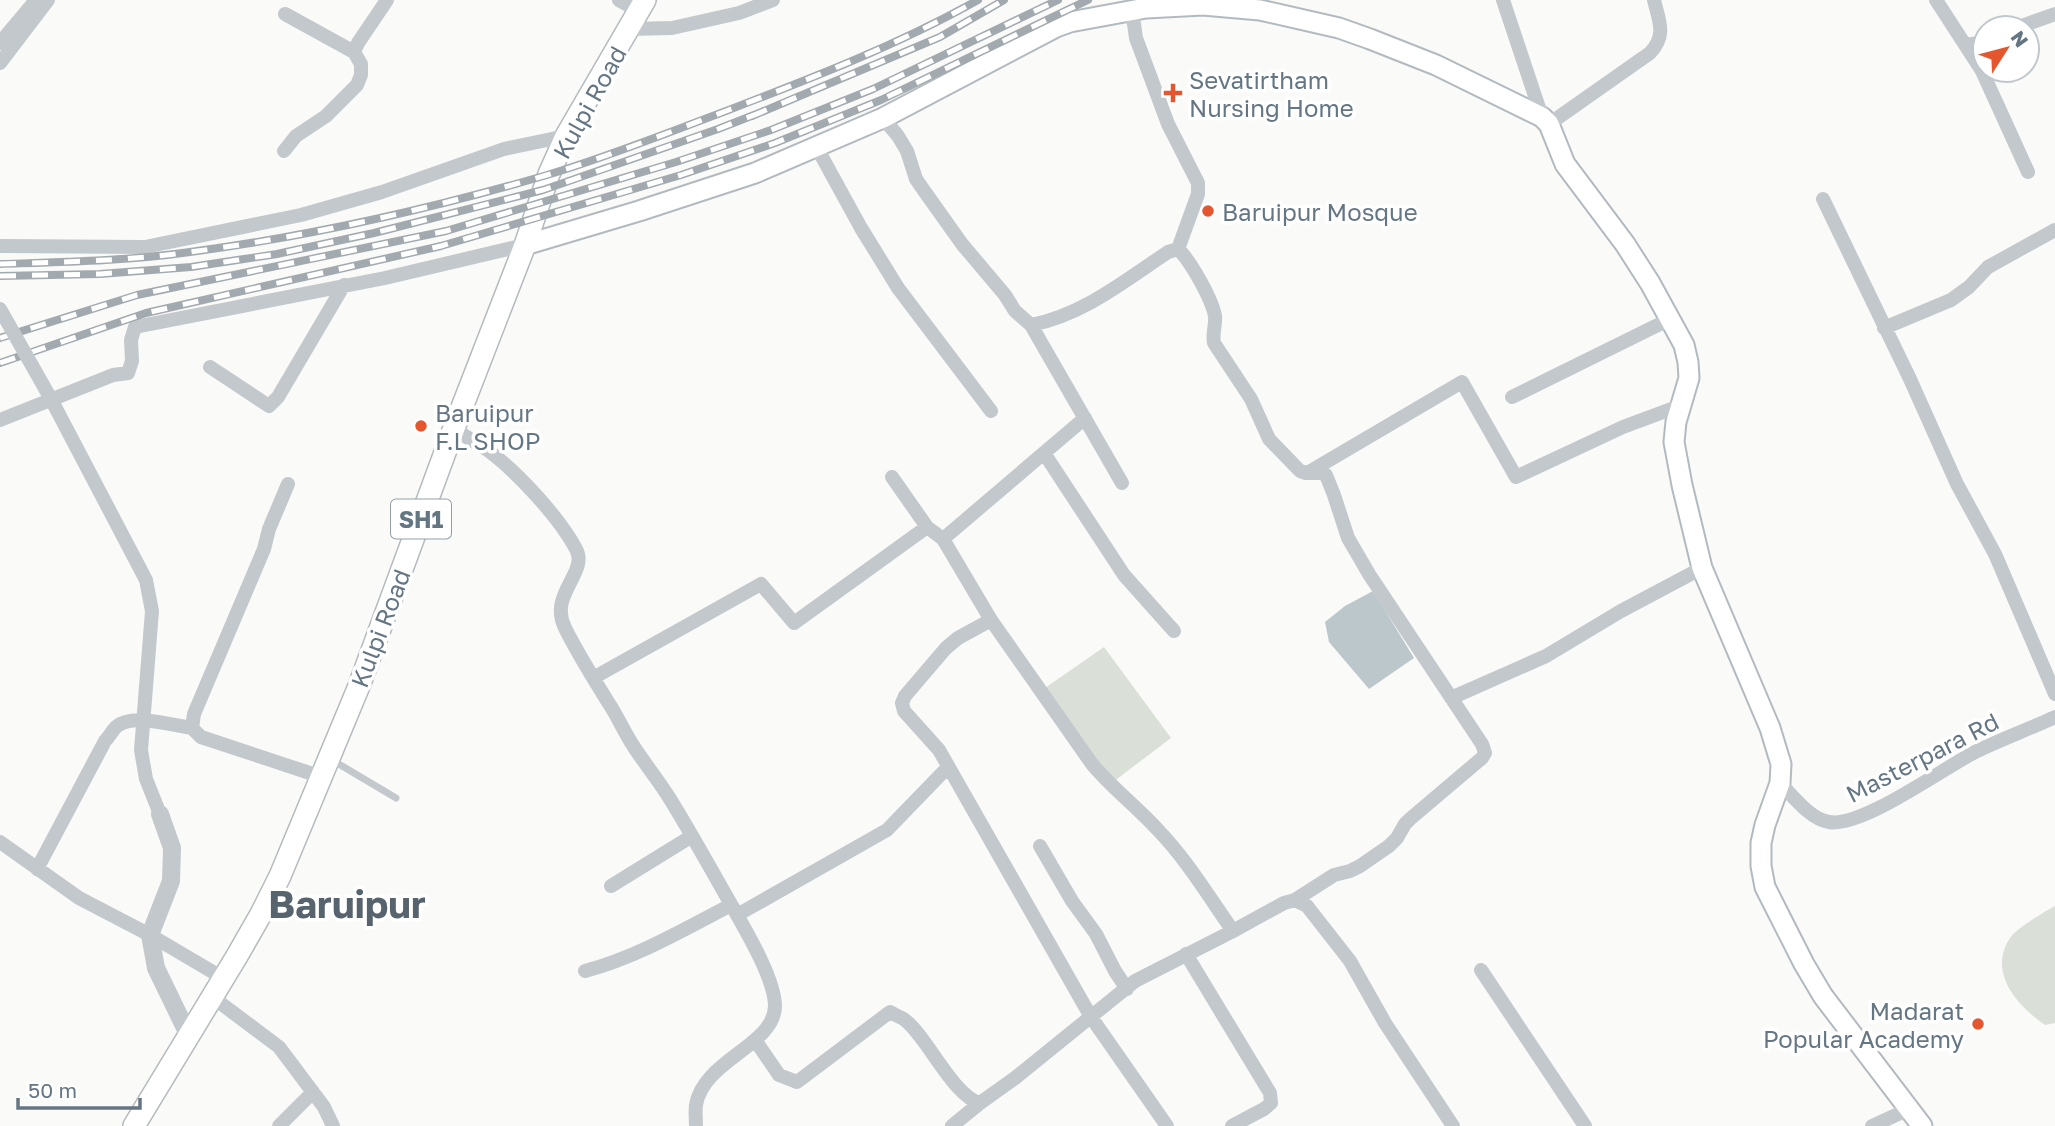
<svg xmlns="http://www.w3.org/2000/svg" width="2055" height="1126" font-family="'Golos Text',sans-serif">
	<rect width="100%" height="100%" fill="#fafaf8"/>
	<path fill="#dadfd7" d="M 1104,647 L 1171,738 L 1113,782 L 1045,688 Z
		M 2055,906 L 2055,1023 L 2045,1025 C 2018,1006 1987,973 2010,938 C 2017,928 2044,912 2055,906 Z"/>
	<path fill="#bbc7cb" d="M 1373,591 L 1414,658 L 1369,689 L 1329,642 L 1325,622 L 1345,606 Z"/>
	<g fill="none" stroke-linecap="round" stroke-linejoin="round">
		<g stroke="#b3babf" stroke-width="23">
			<path id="secondary" d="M 525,245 L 639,211 L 755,173 L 883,118 L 1056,27 L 1070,22 L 1146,8 L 1203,5 L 1260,10 L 1339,28 L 1370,39 L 1436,65 L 1542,117 L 1549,124 L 1565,164 L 1625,244 L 1650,283 L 1684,345 L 1688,362 L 1689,378 L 1676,422 L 1674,442 L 1682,485 L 1702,568 L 1770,728 L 1781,764 L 1780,783 L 1765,825 L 1761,843 L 1761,866 L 1765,887 L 1804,964 L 1823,996 L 1922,1126"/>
		</g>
		<g stroke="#b5babe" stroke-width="24">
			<path id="primary" d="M 134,1126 L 237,956 L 261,914 L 280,876 L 359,686 L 454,428 L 525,245 L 549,174 L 566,136 L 645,0"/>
		</g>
		<path stroke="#c3c8cc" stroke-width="7" d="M 332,760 L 396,798"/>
		<path stroke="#c3c8cc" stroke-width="14" d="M 619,0 L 639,11
			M 1503,0 L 1542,117
			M 1936,0 L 1982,71 L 2028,172
			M 1132,10 L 1136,38 L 1168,124 L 1198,183 L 1198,194 L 1178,249
			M 2016,28 L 2055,14
			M 629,29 L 672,28 L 739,13 L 773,0
			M 0,43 L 36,0
			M 1966,45 L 1985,42
			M 354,52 L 358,43 L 387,0
			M 0,63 L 48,0
			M 883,118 L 898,136 L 907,151 L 916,179 L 925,192 L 962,244 L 1005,295 L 1015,311 L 1031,325 C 1083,315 1126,280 1168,252 L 1178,249 C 1190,260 1212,299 1215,316 C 1216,325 1212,333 1214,343 L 1251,399 L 1269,439 L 1300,471 L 1306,473 L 1321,473 L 1326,475 L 1334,495 L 1348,538 L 1369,574 L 1482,744 L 1485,753 L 1482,758 L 1410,819 L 1405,824 L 1397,838 L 1389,846 L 1360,866 L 1350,871 L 1334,875 L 1295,900
			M 1549,124 L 1650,53 C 1667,35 1659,21 1654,0
			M 816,146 L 861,228 L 898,288 L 991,411
			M 284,151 L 296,136 L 326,116 L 357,85 L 361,75 L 361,64 L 354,52 L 285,14
			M 1823,199 L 1910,379 L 1957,484 L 1995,554 L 2055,694
			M 0,246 L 145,247 L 301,215 L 382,192 L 504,149 L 566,136
			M 1031,325 L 1122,483
			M 1884,328 L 1951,300 L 1969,287 L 1988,267 L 2055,230
			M 210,367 L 269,406 L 278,397 L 344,285
			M 1512,397 L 1670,319
			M 0,420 L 113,375 L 128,373 L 132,361 L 131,340 L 135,327 L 385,278 L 525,245
			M 454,428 C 465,437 477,443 489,451 C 518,473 559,517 576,549 C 589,573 548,594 565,628 C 579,656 596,683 613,710 C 620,722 626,735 634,747 C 645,764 659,781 670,799 C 693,836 714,875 736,913 C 749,936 774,979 775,1005 C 776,1045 703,1060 696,1105 C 695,1111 696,1119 696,1126
			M 1044,453 L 1124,575 L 1174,631
			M 1309,472 L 1462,382 L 1516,477 L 1623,427 L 1682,405
			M 892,477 L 927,527 L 943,539 L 991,620 L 1092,764 C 1112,788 1137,807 1158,830 C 1187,860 1209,897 1233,931 L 1284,903 L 1295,900 L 1307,906 L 1350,961 L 1385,1023 L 1453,1126
			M 288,484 L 269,529 L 264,549 L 194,714 L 192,728 L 201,737 L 322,777
			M 943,539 L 1085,418
			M 991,620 L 958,638 L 946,648 L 905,696 L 902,703 L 904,711 L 939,750 L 1091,1017 L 1167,1126
			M 593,678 L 761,584 L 794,623 L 927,527
			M 1451,698 L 1546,656 L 1621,611 L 1702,568
			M 1780,783 C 1793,796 1810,819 1829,822 C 1862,828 1943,768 1977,751 C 2002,739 2029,729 2055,717
			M 0,842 L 79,898 L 150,935 L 223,978
			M 1040,846 L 1072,901 L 1096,934 L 1115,971 L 1127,989
			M 37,869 L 105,741 C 109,737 112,731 116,727 C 131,713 172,725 192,728
			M 611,886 L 692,836
			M 737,915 L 887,830 L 948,767
			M 1186,954 L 1270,1093 L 1271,1103 L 1264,1109 L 1232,1126
			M 1481,970 L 1585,1126
			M 585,971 C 637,957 683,930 731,905
			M 211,996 L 279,1047 L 324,1107 L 333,1126
			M 755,1040 L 779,1075 L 797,1082 L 890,1012 C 895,1015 901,1017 905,1020 C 927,1037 954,1097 980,1103 L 1015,1078 L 1135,981 L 1233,931
			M 279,1126 L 313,1092
			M 952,1126 L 980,1103
			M 1872,1126 L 1909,1109"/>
		<path stroke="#c3c8cc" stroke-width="18" d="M 160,814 L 172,848 L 171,881 L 150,935 L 156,968 L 188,1034"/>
		<use href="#secondary" stroke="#fff" stroke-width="19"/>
		<use href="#primary" stroke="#fff" stroke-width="21"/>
		<g stroke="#a2aab0" stroke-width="8">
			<path id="rail" d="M 752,116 L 940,37 L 1004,0
				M 0,264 C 64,262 127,261 190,252 C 311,236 430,209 547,175 C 607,157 667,133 726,111 C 812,78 898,45 978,0
				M 0,276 L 100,274 L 191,267 L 277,254 L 374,233 L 543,190 L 718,129 L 759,113
				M 0,338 L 137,295 L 446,231 L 676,162 L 771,130 L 873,89 L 1058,0
				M 0,363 L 146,313 L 441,246 L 681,175 L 775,143 L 881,100 L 1088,0"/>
		</g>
		<use href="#rail" stroke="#fff" stroke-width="5" stroke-dasharray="16" stroke-linecap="butt"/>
		<path stroke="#c3c8cc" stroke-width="14" d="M 0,309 L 51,399 L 146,580 L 152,611 L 141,750 L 146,779 L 160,814"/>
	</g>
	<g fill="#e4572e" stroke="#fff" stroke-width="2.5">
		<path d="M1169.5 82.5h7v7h7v7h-7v7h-7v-7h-7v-7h7z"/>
		<circle cx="1208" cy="211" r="7"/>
		<circle cx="421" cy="426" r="7"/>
		<circle cx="1978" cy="1024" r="7"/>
	</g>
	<g text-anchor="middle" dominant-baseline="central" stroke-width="7" stroke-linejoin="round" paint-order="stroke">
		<rect fill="#fff" stroke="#939fa8" stroke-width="2" x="391" y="499.5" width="60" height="39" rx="5"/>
		<g font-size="23" font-weight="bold" fill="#657683">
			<text x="421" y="519">SH1</text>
		</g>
		<g font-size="24" fill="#657683" stroke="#fff" text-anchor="start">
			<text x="1189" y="79">Sevatirtham<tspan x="1189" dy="28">Nursing Home</tspan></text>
			<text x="1222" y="211">Baruipur Mosque</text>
			<text x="435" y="412">Baruipur<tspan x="435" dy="28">F.L SHOP</tspan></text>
			<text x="1964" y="1010" text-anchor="end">Madarat<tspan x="1964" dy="28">Popular Academy</tspan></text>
		</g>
		<g font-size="24" fill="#657683" stroke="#fff">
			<text transform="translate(589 102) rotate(-61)">Kulpi Road</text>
			<text transform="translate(380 628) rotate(-69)">Kulpi Road</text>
			<text transform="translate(1922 757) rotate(-27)">Masterpara Rd</text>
		</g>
		<g font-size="38" font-weight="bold" fill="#57646e" stroke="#fff">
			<text x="347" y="903">Baruipur</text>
		</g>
	</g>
	<g transform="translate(2006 49) rotate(54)"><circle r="33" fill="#ffffff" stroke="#c1c8cd" stroke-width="2"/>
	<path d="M0-5L12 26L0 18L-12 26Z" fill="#e4572e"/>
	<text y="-10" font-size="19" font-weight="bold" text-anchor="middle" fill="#657683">N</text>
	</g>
	<path d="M18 1098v10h122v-10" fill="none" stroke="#657683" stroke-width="3.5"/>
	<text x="28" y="1098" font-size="21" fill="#657683" stroke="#ffffff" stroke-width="5" paint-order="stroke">50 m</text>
</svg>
